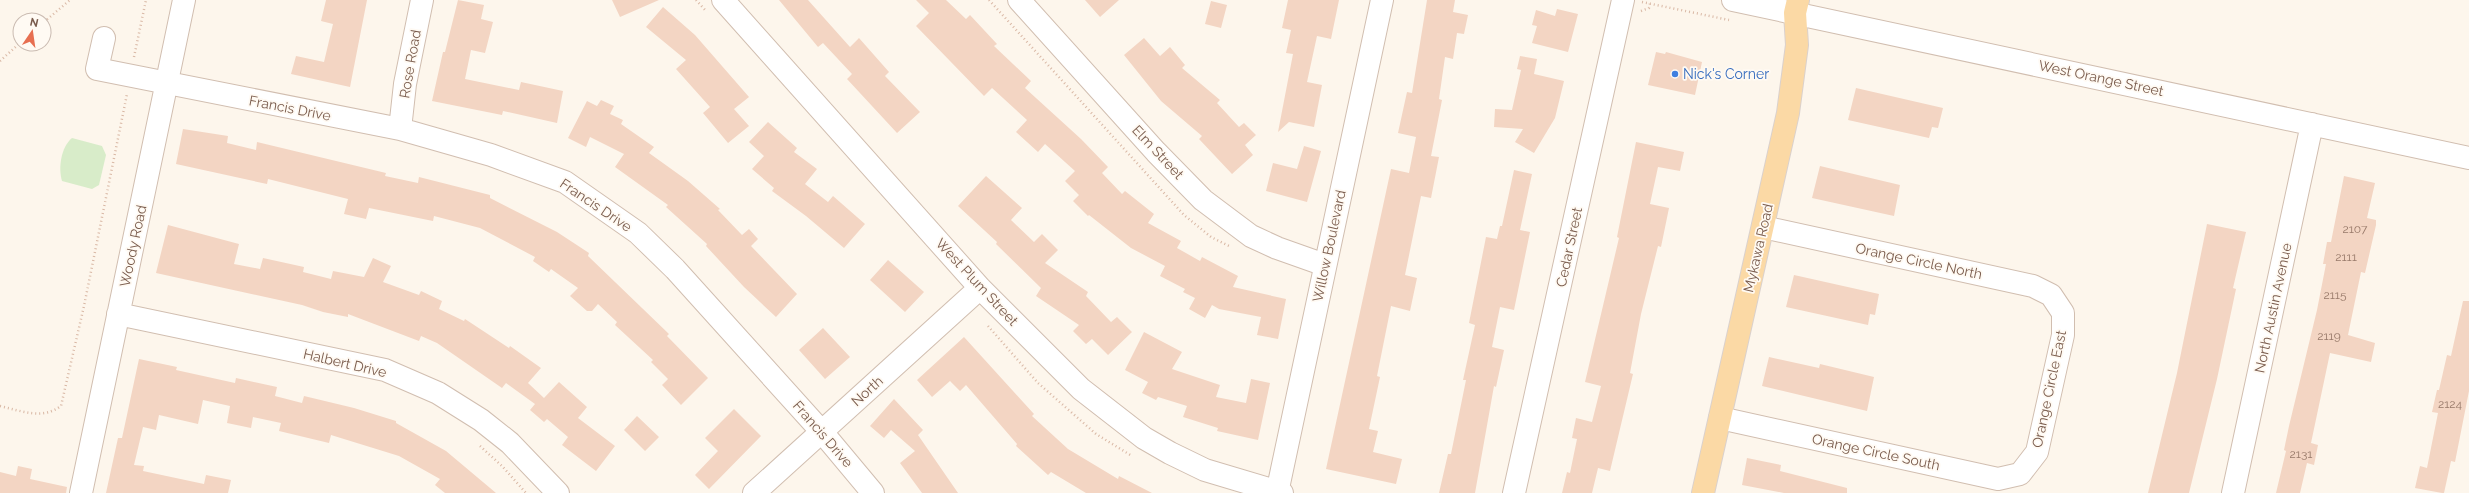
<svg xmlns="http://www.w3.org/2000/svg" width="2469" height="493" font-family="Raleway,sans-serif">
	<rect width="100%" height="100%" fill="#fdf6ec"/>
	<path fill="#d8ecc9" d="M 72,138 L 102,146 L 106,155 L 99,185 L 92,189 L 62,181 C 58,168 61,147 72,138 Z"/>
	<path fill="#f3d5c3" d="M 326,0 L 367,0 L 350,87 L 291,74 L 296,56 L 324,62 L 333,24 L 321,21 Z
		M 458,0 L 484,5 L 481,19 L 493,22 L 485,53 L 471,50 L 465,79 L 519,90 L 521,82 L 563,91 L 557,123 L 503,111 L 502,115 L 432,101 L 443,52 L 445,52 Z
		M 612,0 L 659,0 L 620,17 Z
		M 779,0 L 808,0 L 850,47 L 859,38 L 889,72 L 885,76 L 920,112 L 897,133 L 847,79 L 852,74 L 823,43 L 818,47 Z
		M 916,0 L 946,0 L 966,19 L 970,15 L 997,44 L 994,46 L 1031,81 L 1025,88 L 1081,139 L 1108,167 L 1102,173 L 1122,194 L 1125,191 L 1154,214 L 1148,223 L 1181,241 L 1177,248 L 1200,261 L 1202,257 L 1238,276 L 1233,287 L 1286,299 L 1278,339 L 1257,335 L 1261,317 L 1219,309 L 1212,305 L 1205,318 L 1189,309 L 1195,298 L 1183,292 L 1185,289 L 1160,276 L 1165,266 L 1131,248 L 1089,215 L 1088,216 L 1073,201 L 1079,195 L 1065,181 L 1075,171 L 1045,144 L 1038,152 L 1016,132 L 1027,120 L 992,88 L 984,96 L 916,26 L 929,13 Z
		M 1085,0 L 1119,0 L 1100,17 Z
		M 1288,0 L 1339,0 L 1331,39 L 1317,36 L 1307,82 L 1322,85 L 1314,127 L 1289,122 L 1278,132 L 1293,54 L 1286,53 L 1291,30 L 1282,28 Z
		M 1427,0 L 1455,0 L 1453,12 L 1468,15 L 1464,34 L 1457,33 L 1453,59 L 1445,57 L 1439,99 L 1442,100 L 1431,156 L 1439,157 L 1431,198 L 1421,196 L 1405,275 L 1417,278 L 1410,311 L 1391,306 L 1377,376 L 1380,377 L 1369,429 L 1378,431 L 1373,452 L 1402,459 L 1396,484 L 1326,469 L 1391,169 L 1409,173 L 1416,137 L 1398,133 L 1407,92 L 1412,93 Z
		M 1211,1 L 1227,5 L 1221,28 L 1205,24 Z
		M 663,7 L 695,35 L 749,97 L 734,109 L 749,126 L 728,143 L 703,113 L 710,107 L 676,69 L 686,60 L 646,27 Z
		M 1557,9 L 1578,14 L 1568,52 L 1532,43 L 1537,26 L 1532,25 L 1536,10 L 1555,16 Z
		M 1144,38 L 1160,56 L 1170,47 L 1185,65 L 1182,68 L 1220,100 L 1217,103 L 1239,127 L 1244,123 L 1256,135 L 1245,145 L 1253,155 L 1232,174 L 1199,139 L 1202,136 L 1161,101 L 1124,55 Z
		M 1656,52 L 1665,54 L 1666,52 L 1702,62 L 1695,95 L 1648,85 Z
		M 1520,56 L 1537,59 L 1534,74 L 1564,81 L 1555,118 L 1534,153 L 1515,142 L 1523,129 L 1494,127 L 1495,109 L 1512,110 L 1521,70 L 1517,69 Z
		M 1856,88 L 1943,108 L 1938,128 L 1932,127 L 1929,138 L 1848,120 Z
		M 601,100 L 614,106 L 610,114 L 623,120 L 621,124 L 654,147 L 649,153 L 688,181 L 720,209 L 718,210 L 742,235 L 749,229 L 758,239 L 751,246 L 797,294 L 776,317 L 744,287 L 706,246 L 707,244 L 666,207 L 668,205 L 615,167 L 624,154 L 590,137 L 586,147 L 568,138 L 587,101 L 597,106 Z
		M 768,122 L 797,148 L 794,152 L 817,169 L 805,184 L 828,202 L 833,196 L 865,224 L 844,248 L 806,216 L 772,191 L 774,188 L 752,169 L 764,156 L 749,142 Z
		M 183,129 L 228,136 L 227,143 L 256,150 L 257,142 L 386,173 L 385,176 L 418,183 L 419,177 L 490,195 L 490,198 L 557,232 L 589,253 L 588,256 L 669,334 L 667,336 L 708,378 L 681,405 L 662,385 L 668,379 L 651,362 L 653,360 L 615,325 L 617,322 L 598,304 L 592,311 L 587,311 L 570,296 L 578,288 L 551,269 L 549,272 L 533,261 L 535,257 L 480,228 L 434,216 L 433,221 L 369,208 L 366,219 L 344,214 L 348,199 L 268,179 L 267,184 L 176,164 Z
		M 1636,142 L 1684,152 L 1680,171 L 1658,167 L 1650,204 L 1669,208 L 1661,247 L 1658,246 L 1641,314 L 1630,373 L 1633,374 L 1610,471 L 1598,468 L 1592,493 L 1562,493 L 1567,472 L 1570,473 L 1577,439 L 1572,438 L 1576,418 L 1592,422 L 1601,386 L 1585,382 L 1619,238 L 1617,237 Z
		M 1304,146 L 1321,151 L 1307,202 L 1266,191 L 1273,163 L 1297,169 Z
		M 1820,166 L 1900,185 L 1894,216 L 1812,198 Z
		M 1514,170 L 1532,174 L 1520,230 L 1530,232 L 1514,310 L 1500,307 L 1492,347 L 1504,350 L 1496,387 L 1494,386 L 1475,493 L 1439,493 L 1448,454 L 1451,454 L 1466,380 L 1463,380 L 1475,325 L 1469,323 L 1486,237 L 1497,239 L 1500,226 L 1502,226 Z
		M 986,176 L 1022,208 L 1011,220 L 1034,242 L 1042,234 L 1058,250 L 1045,263 L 1088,292 L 1086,296 L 1111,322 L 1117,317 L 1132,332 L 1108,355 L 1092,339 L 1086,344 L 1073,331 L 1079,325 L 1036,296 L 1041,288 L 996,244 L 997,242 L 958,206 Z
		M 2344,176 L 2375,183 L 2367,218 L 2376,220 L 2376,225 L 2365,273 L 2361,272 L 2348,335 L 2375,343 L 2371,362 L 2330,353 L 2311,443 L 2318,445 L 2314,465 L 2307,463 L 2300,493 L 2276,493 L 2286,451 L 2284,450 L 2289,426 L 2317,310 L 2326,264 L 2323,264 L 2327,242 L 2331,242 Z
		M 2207,224 L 2246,232 L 2233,288 L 2236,289 L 2217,379 L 2189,493 L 2148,493 L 2177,373 Z
		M 168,225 L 239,244 L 234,264 L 260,269 L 263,258 L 304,267 L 303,272 L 331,279 L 333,271 L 364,277 L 373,258 L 391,266 L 383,282 L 419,295 L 421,291 L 442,301 L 439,309 L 464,321 L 465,319 L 509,348 L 510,346 L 541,368 L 528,383 L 544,398 L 559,382 L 587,407 L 578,418 L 615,446 L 596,471 L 562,445 L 568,437 L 547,419 L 544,422 L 530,410 L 535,404 L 506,383 L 502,388 L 437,343 L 421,336 L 419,341 L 348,314 L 348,317 L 323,312 L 302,305 L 156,273 Z
		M 888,260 L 924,292 L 905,312 L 870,280 Z
		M 1794,275 L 1879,294 L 1875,315 L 1870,314 L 1868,325 L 1786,307 Z
		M 2463,301 L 2469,301 L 2469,391 L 2455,462 L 2451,461 L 2444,493 L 2442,493 L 2415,488 L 2420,466 L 2427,468 L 2438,413 L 2432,412 L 2437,390 L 2439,390 L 2447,355 L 2451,356 Z
		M 823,328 L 850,357 L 825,379 L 799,350 Z
		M 1144,332 L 1182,352 L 1172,369 L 1220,385 L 1216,397 L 1246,403 L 1251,379 L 1270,383 L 1258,440 L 1217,431 L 1218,428 L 1183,417 L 1187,406 L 1158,397 L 1156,400 L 1142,393 L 1148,382 L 1125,370 Z
		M 964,337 L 1034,414 L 1032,416 L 1068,449 L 1118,479 L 1119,476 L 1152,493 L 1086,493 L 1051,472 L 1048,475 L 1016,446 L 1017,444 L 966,385 L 960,391 L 950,381 L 932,397 L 917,380 Z
		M 1769,357 L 1819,368 L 1820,364 L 1874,377 L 1867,411 L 1762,386 Z
		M 139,359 L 177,367 L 176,370 L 235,383 L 236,378 L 277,387 L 275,396 L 302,403 L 304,396 L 354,408 L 396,421 L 396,423 L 446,451 L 496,493 L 445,493 L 435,485 L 440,479 L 399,456 L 331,435 L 329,443 L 279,431 L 281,423 L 253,417 L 251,428 L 227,423 L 230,406 L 203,400 L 198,424 L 159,415 L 156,430 L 143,427 L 134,465 L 144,466 L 143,471 L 204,484 L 206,475 L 231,480 L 228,493 L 106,493 L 118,438 L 122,438 Z
		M 894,399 L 923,430 L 918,435 L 958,493 L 922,493 L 900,463 L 915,451 L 891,430 L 884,438 L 870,426 Z
		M 734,409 L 761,436 L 709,489 L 695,475 L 718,451 L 705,438 Z
		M 637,416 L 659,437 L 645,451 L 624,430 Z
		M 1747,458 L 1781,465 L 1780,471 L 1847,488 L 1847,493 L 1784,493 L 1742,485 Z
		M 18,466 L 32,469 L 30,479 L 67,487 L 66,493 L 0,493 L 0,472 L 16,476 Z"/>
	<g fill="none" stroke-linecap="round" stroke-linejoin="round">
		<g stroke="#d1beb0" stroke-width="24">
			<path id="minor" d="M 723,0 L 980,288 L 1081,389 L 1144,438 L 1170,453 L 1205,470 L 1282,493
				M 1019,0 L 1156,152 L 1203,200 L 1251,236 L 1277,248 L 1325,265
				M 1733,0 L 2469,158
				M 104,38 L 97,69 L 400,129 L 491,155 L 565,182 L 638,233 L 675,269 L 822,432 L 873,493
				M 400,129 L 405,84 L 422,0
				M 118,314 L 385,370 L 438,393 L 481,420 L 510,443 L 558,493
				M 1720,418 L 1998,479 L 2020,474 L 2037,452 L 2063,335 L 2063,313 L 2051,295 L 2033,286 L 1763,227
				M 81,493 L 184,0
				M 754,493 L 980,288
				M 1277,493 L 1382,0
				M 1514,493 L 1623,0
				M 2233,493 L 2312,124"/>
		</g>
		<g stroke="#dad1cd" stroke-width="24">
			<path id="major" d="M 1703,493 L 1788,113 L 1797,45 L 1795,13 L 1798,0"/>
		</g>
		<path stroke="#d9b8a5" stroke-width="2.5" stroke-dasharray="1 3" stroke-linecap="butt" d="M 696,0 L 706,11
			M 989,0 L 1184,215 L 1211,237 L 1231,247
			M 1642,2 L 1729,20
			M 1641,11 L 1649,8 L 1650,3
			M 44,22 L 70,0
			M 134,57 L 146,0
			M 0,61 L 20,43
			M 988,326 L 1038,383 L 1096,434 L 1132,456
			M 0,406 C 22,411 42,420 61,406 L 84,306 L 127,94
			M 480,446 L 502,466 L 526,493"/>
		<use href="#minor" stroke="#fff" stroke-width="22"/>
		<use href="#major" stroke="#fbd9a5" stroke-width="22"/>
	</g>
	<circle fill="#3f7fe0" stroke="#fffaf3" stroke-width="1.5" cx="1675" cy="74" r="4"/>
	<g text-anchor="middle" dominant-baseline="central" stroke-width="3.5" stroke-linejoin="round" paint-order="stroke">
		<g font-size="12" fill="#987a6a">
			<text x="2355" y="229">2107</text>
			<text x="2346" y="257">2111</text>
			<text x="2335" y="295">2115</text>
			<text x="2329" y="336">2119</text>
			<text x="2450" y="404">2124</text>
			<text x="2301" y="454">2131</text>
		</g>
		<g font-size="14" fill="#7a5c4d" stroke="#fffaf3">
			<text transform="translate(410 64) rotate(-80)">Rose Road</text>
			<text transform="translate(2101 78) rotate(12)">West Orange Street</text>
			<text transform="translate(290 108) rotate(11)">Francis Drive</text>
			<text transform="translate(1158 152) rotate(47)">Elm Street</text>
			<text transform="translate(596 205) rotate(34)">Francis Drive</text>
			<text transform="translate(133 246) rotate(-78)">Woody Road</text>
			<text transform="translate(1329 246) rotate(-78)">Willow Boulevard</text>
			<text transform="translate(1569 247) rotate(-78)">Cedar Street</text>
			<text transform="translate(1758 248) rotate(-77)">Mykawa Road</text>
			<text transform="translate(1919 261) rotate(12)">Orange Circle North</text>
			<text transform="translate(977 282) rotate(47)">West Plum Street</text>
			<text transform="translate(2273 308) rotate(-78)">North Austin Avenue</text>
			<text transform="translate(345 363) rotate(13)">Halbert Drive</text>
			<text transform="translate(2049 389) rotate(-78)">Orange Circle East</text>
			<text transform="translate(867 391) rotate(-42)">North</text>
			<text transform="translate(823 434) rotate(49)">Francis Drive</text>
			<text transform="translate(1876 452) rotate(12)">Orange Circle South</text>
		</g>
		<g font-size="14" fill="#366cbe" stroke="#fffaf3" text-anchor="start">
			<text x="1683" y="74">Nick's Corner</text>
		</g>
	</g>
	<g transform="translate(32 32) rotate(13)"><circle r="19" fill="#fffaf3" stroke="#cabbb1"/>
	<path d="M0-3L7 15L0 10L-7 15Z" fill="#e76f51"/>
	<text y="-6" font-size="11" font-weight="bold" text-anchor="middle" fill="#7a5c4d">N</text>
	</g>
</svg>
